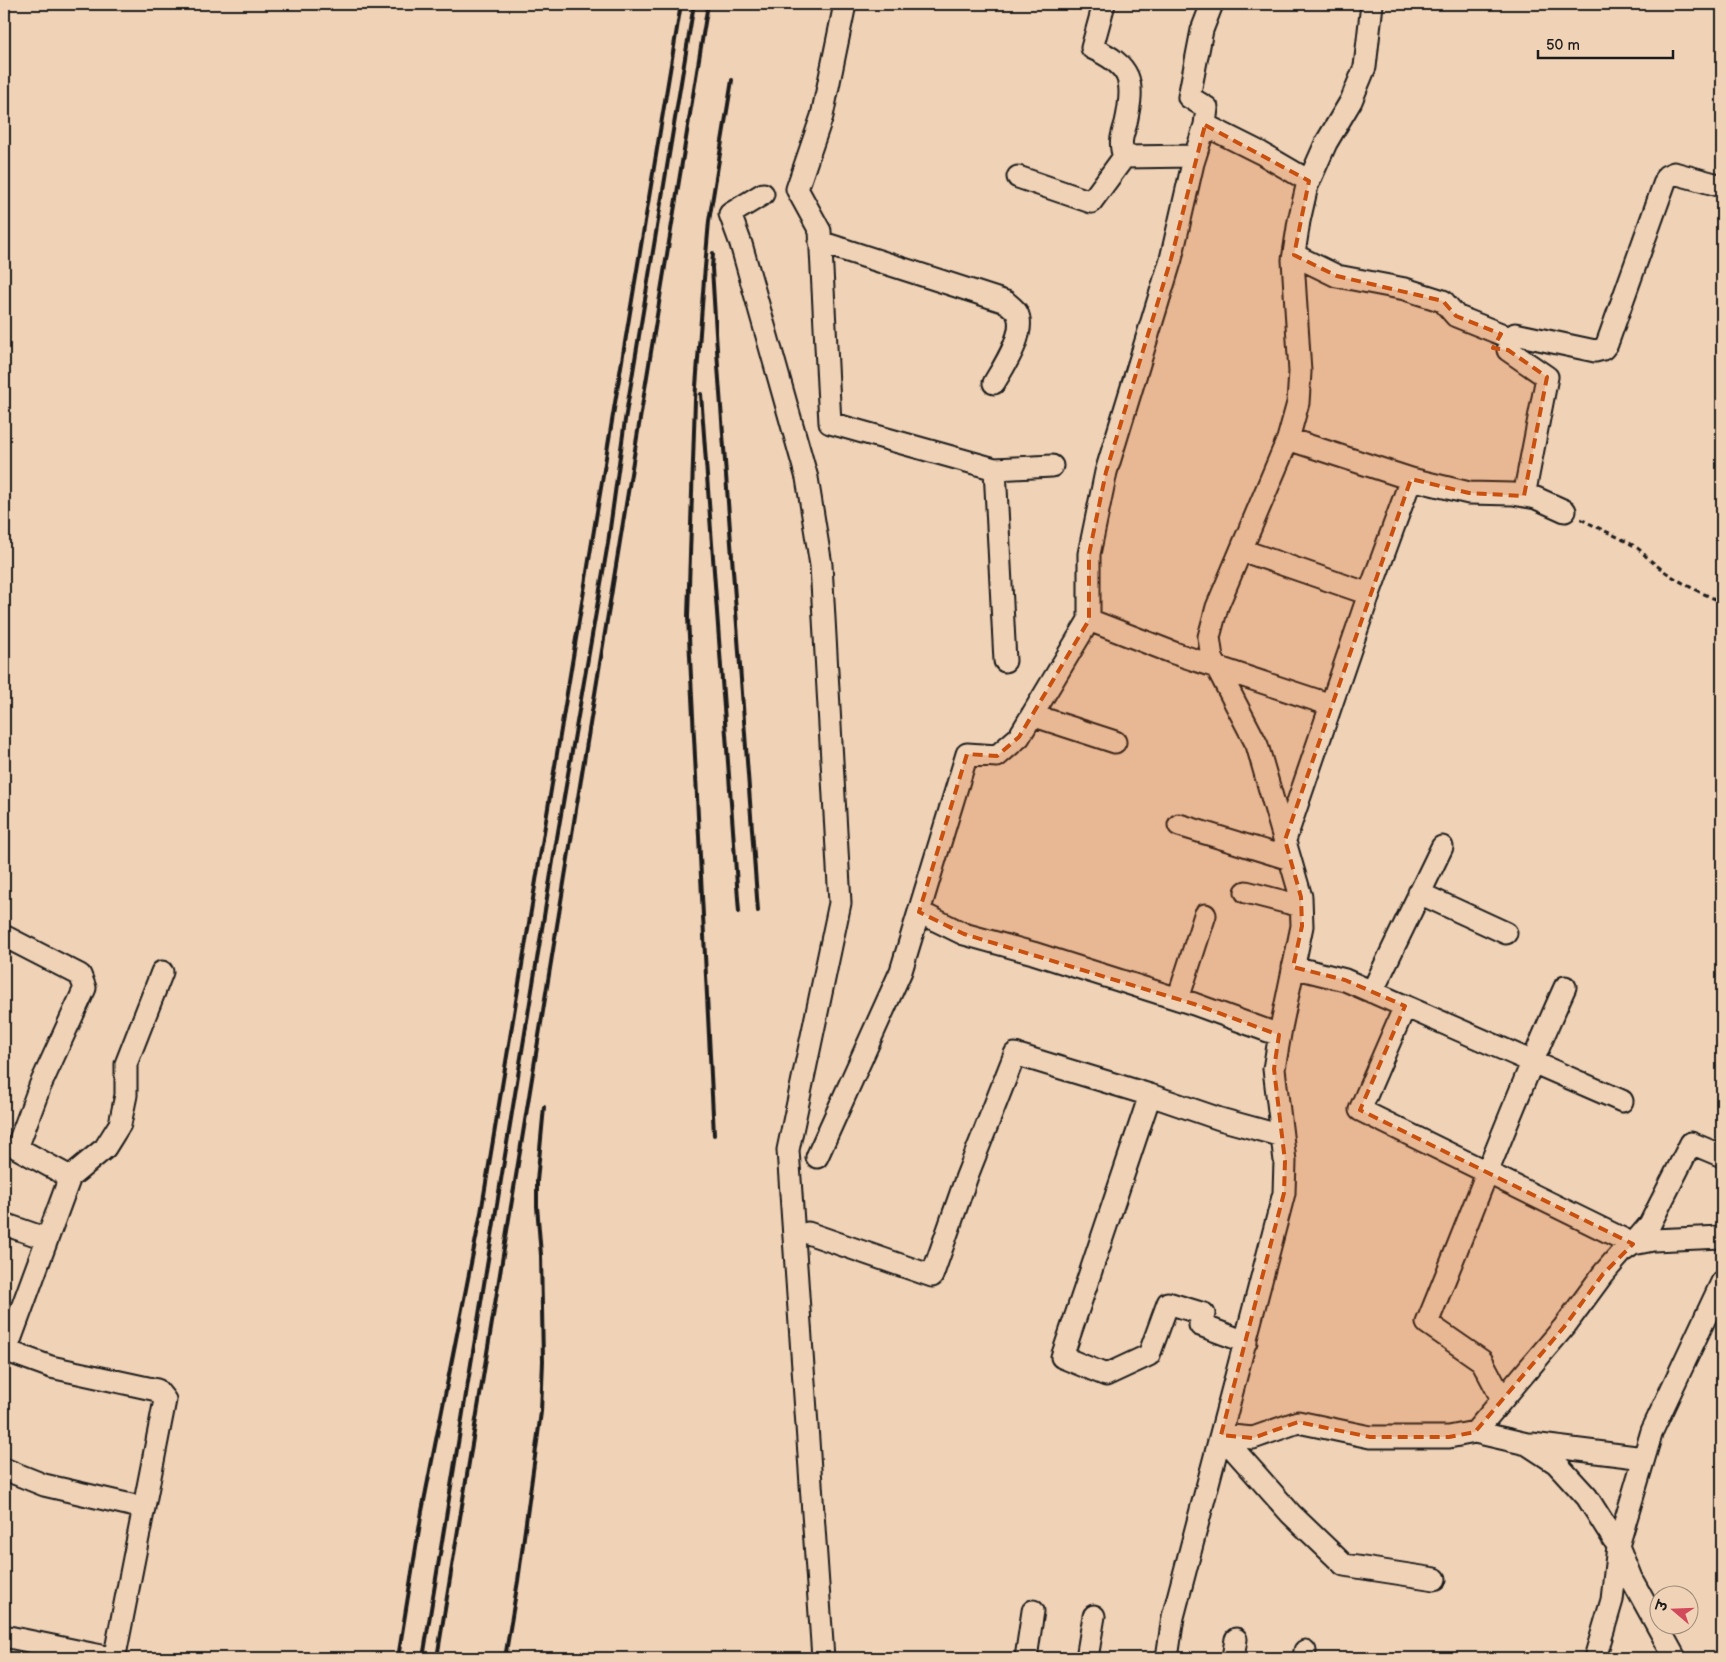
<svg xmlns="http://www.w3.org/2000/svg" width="1726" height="1662" font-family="'Balsamiq Sans','Playpen Sans Deva',sans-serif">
	<rect width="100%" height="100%" fill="#f0d2b6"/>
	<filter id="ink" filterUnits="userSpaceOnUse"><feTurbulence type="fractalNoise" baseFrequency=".02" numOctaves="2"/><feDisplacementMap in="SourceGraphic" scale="10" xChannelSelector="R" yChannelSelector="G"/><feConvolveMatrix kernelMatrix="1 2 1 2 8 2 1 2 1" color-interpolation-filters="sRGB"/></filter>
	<g filter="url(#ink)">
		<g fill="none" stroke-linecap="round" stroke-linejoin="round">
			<g stroke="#1c1c1c" stroke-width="25">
				<path id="street" d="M 845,4 L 822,116 L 797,189 L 820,231 L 830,423 L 995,469
					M 1104,4 L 1092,48 C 1132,66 1135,81 1126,123 C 1122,137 1119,142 1124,157
					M 1205,125 L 1261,153 L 1309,181
					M 1018,177 L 1091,202 L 1124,157 L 1195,156
					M 763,194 L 730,214 L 741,244 L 807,478 L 821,565 L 840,903 L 788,1150 L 823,1658
					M 820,242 L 1006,302 C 1009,305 1015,309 1017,313 C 1027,332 1004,366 994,383
					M 1294,255 L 1337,276 L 1405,289 L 1443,301 L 1456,316 L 1501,334
					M 1515,334 L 1595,351 L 1603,349 L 1607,344 L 1667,176 L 1674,173 L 1722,186
					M 1508,350 L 1547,377 L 1524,496
					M 1288,439 L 1411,479 L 1469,493 L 1513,494 L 1536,498 L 1565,511
					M 1241,550 L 1369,594
					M 1089,620 L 1174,653 L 1331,705
					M 1005,661 L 995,469 L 1052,466
					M 1032,715 L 1115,742
					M 1179,825 L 1290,859
					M 1285,840 L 1369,594 L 1411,479
					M 1246,892 L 1301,906
					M 1419,893 L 1506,933
					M 919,912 L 964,934 L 1033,953 L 1194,1004 L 1279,1035
					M 4,936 L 80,975 L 85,988 L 40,1086 L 17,1148 L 70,1177
					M 1293,967 L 1345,980 L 1622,1101
					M 1372,992 L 1442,847
					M 1178,999 L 1205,915
					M 1405,1006 L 1360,1110 L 1633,1244 L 1650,1224 L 1691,1143 L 1722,1156
					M 817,1157 L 901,971 L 967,754 L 997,756 L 1019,737 L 1089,620 L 1089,554 L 1106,472 L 1171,259 L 1193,163 L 1205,125 L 1207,108 L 1189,97 L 1202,30 L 1212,4
					M 4,1224 L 47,1239
					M 808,1233 L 932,1276 L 967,1176 L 1015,1054 L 1150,1095
					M 1246,1342 L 1200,1325 L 1204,1314 L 1168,1303 L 1149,1355 L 1106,1375 L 1062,1357 L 1150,1095 L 1220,1119 L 1282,1136
					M 4,1350 L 51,1367 L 157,1390 L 165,1400 L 115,1655 L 106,1657 L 4,1636
					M 6,1351 L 70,1177 L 105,1148 L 120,1124 L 126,1095 L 126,1064 L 162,972
					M 1502,1399 L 1482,1361 L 1427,1323 C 1473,1211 1515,1097 1565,987
					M 1475,1432 L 1527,1444 L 1556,1463 L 1587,1497 L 1618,1546 L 1612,1600 L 1595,1658
					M 1221,1435 L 1253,1438 L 1298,1422 L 1370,1437 L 1449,1437 L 1475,1432 L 1564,1327 L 1603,1274 L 1623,1251 L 1633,1244 L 1653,1240 L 1722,1237
					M 1221,1435 L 1291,1514 L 1344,1565 L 1435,1579
					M 1532,1444 L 1644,1458
					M 4,1469 L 44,1485 L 144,1508
					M 1026,1658 L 1033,1611
					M 1087,1658 L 1094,1616
					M 1167,1658 L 1173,1617 L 1284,1193 L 1285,1161 L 1274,1069 L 1281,1028 L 1302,926 L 1301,897 L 1257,745 L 1212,658 L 1209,637 L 1217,607 L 1288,439 L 1298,403 L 1300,372 L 1293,260 L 1299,221 L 1307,186 L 1326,143 L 1351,101 L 1365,67 L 1372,4
					M 1233,1658 L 1236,1639
					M 1304,1658 L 1305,1651
					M 1675,1658 L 1631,1578 L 1618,1546 L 1652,1431 L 1722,1282"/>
			</g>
			<path stroke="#1c1c1c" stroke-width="3" stroke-dasharray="5 4" stroke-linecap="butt" d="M 1581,519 C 1599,529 1618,536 1636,547 C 1641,550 1645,556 1650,560 C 1671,578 1696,591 1722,602"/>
			<use href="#street" stroke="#f0d2b6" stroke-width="21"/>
			<path stroke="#1c1c1c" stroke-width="4" d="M 713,253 L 712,268 L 718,366 L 758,911
				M 701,394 L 739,912
				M 714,1135 L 688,617 L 695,400 L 704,279 L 709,221 L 732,80
				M 398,1658 L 422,1511 L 481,1213 L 681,4
				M 423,1658 L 554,855 L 608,543 L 625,420 L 694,4
				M 437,1658 L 708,4
				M 505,1658 L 518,1581 L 541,1412 L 543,1361 L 541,1255 L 537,1206 L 537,1181 L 544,1107"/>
		</g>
	</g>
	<path fill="#c9500e" fill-opacity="0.2" stroke="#c9500e" stroke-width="4" stroke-dasharray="10 6" stroke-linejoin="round" d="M 1205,125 L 1309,181 L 1294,255 L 1337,276 L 1443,301 L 1456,316 L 1501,334 L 1493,348 L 1508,350 L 1547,377 L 1524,496 L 1469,493 L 1411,479 L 1285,840 L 1301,897 L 1302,926 L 1293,967 L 1345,980 L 1405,1006 L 1360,1110 L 1633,1244 L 1603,1274 L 1564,1327 L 1475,1432 L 1449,1437 L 1370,1437 L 1298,1422 L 1253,1438 L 1221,1435 L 1284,1193 L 1285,1161 L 1274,1069 L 1279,1035 L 1194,1004 L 964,934 L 919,912 L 967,754 L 997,756 L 1019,737 L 1089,620 L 1089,554 L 1106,472 L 1171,259 Z"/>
	<rect width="1726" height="1662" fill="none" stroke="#f0d2b6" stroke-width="20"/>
	<rect x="10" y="10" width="1706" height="1642" fill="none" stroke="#1c1c1c" stroke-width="2" filter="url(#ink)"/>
	<g transform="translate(1674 1610) rotate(289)"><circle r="24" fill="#f0d2b6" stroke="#9b8978"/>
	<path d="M0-4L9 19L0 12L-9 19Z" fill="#d1495b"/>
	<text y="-8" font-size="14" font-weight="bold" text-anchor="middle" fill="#1c1c1c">उ</text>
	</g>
	<path d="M1538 50v8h135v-8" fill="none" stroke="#1c1c1c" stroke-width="2.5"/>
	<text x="1546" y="50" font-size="15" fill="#1c1c1c" stroke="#f0d2b6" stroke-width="4" paint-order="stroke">50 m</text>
</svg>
